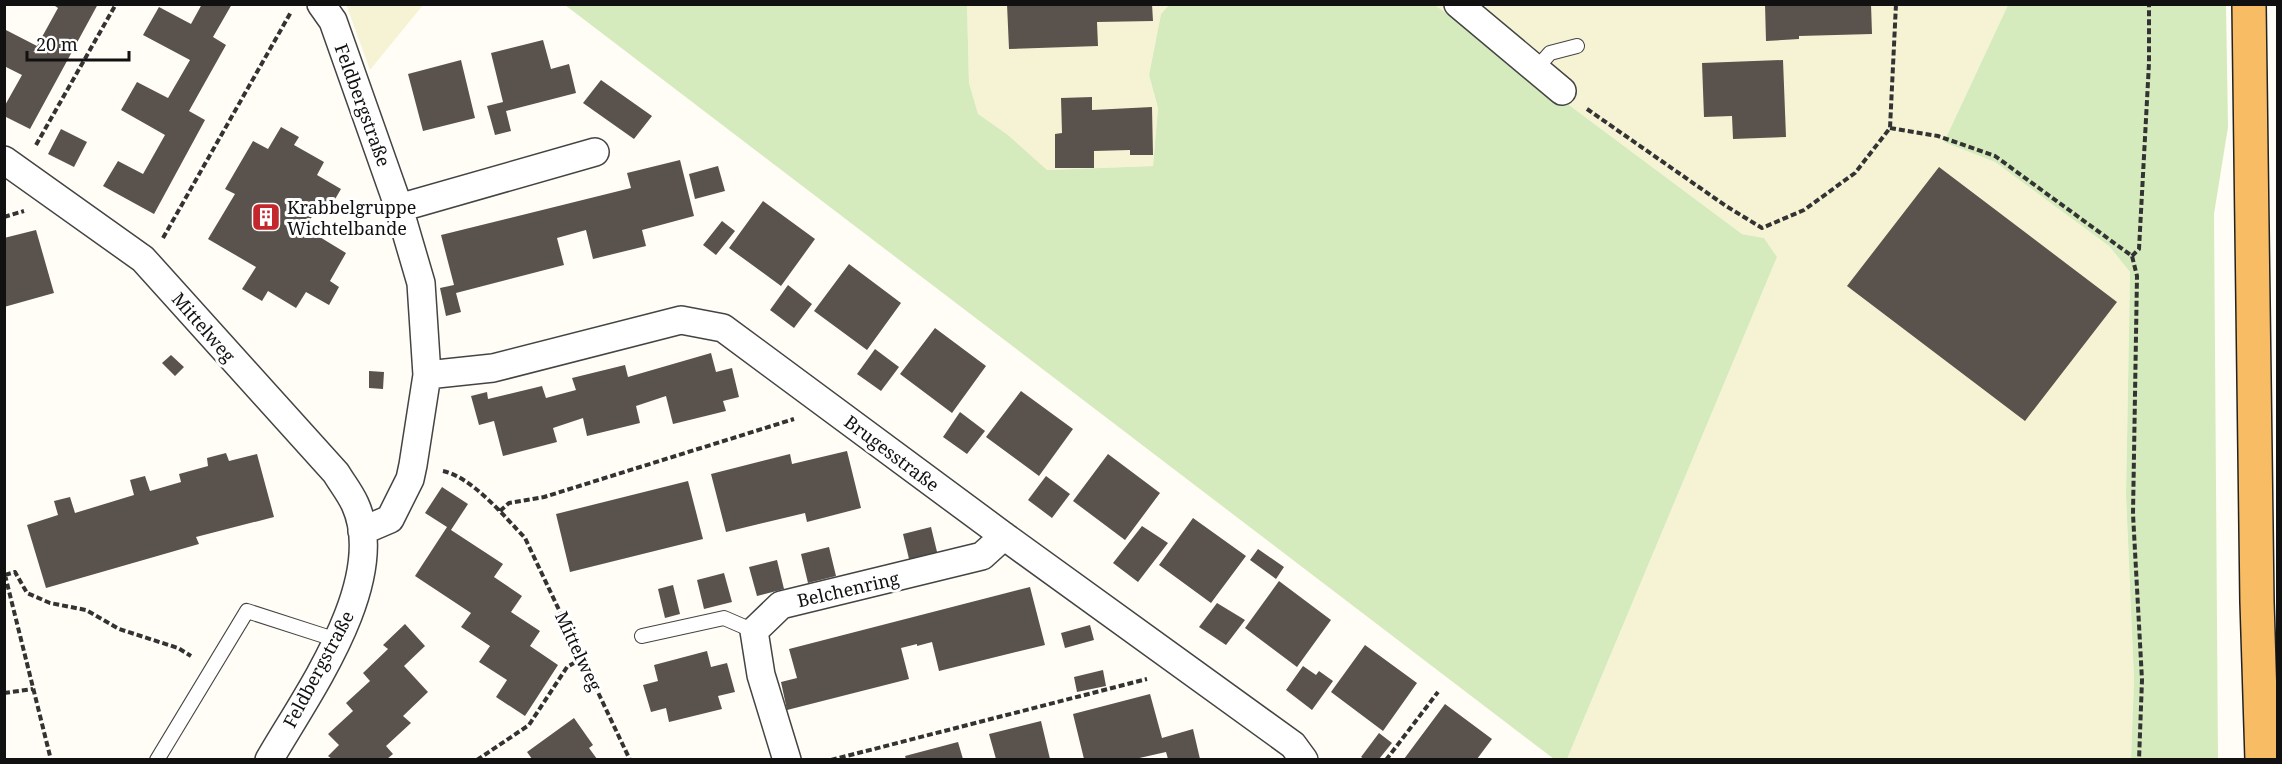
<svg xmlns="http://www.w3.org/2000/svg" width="2282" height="764" font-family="'Noto Serif',serif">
	<rect width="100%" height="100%" fill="#fffdf5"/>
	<path fill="#f6f3d4" d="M 346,4 L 423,4 L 423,5 L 370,70 Z
		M 967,5 L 1169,5 L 1161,14 L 1149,75 L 1158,108 L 1153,166 L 1046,170 L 1008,135 L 978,115 L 969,83 Z
		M 1435,5 L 2008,5 L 1944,142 L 1995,162 L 2109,246 L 2130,272 L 2126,496 L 2134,679 L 2131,759 L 1567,759 L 1777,257 L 1764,238 L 1742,234 Z"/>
	<path fill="#d5ebbd" d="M 565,5 L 967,5 L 969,83 L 978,114 L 1008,135 L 1047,170 L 1153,166 L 1158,108 L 1149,75 L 1161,14 L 1169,5 L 1435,5 L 1742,234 L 1764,238 L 1777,257 L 1567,759 L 1554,759 Z
		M 2008,5 L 2226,5 L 2228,127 L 2214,214 L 2218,759 L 2131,759 L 2134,679 L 2126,496 L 2130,272 L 2109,246 L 1995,162 L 1944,142 Z"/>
	<path fill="#5a524d" d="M 52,4 L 98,4 L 30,129 L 4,116 L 4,107 L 22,75 L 4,66 L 4,29 L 37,46 L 58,8 Z
		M 202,4 L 232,4 L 213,37 L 226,45 L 189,111 L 205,120 L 154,214 L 103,186 L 118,161 L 143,174 L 165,135 L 121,110 L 137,82 L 168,98 L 190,60 L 143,35 L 159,7 L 191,24 Z
		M 1007,4 L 1152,4 L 1153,21 L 1097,22 L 1098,46 L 1009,49 Z
		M 1765,4 L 1871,4 L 1872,34 L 1799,36 L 1799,39 L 1766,41 Z
		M 543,40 L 551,69 L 569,64 L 576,93 L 506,111 L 511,131 L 495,135 L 487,106 L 503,102 L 491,53 Z
		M 461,60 L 475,118 L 423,131 L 408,74 Z
		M 1783,60 L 1786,137 L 1733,139 L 1732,116 L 1704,117 L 1702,63 Z
		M 601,80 L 652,116 L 634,139 L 583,103 Z
		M 1092,97 L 1092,110 L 1152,107 L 1153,155 L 1130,155 L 1130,150 L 1094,151 L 1094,168 L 1055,168 L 1055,134 L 1062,133 L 1061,98 Z
		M 281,127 L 299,137 L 294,145 L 324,162 L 317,175 L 341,189 L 331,206 L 322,200 L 305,228 L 346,253 L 330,281 L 339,287 L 329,305 L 306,292 L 296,308 L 268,291 L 262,301 L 242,289 L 256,267 L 208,239 L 235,194 L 225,189 L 253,141 L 268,149 Z
		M 61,129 L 87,142 L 74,167 L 48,154 Z
		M 680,160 L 694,216 L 642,230 L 646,246 L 593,259 L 586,230 L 557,238 L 564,265 L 456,293 L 461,312 L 446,316 L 440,288 L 454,285 L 441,235 L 631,188 L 627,173 Z
		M 718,166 L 725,191 L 695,199 L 689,174 Z
		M 1939,167 L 2117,302 L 2025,421 L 1847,286 Z
		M 763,201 L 815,239 L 781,286 L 729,248 Z
		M 722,221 L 735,231 L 716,255 L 703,245 Z
		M 36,230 L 54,293 L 4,307 L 4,238 Z
		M 849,264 L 901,303 L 867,350 L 814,311 Z
		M 788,285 L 812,304 L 794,328 L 770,310 Z
		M 935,328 L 986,366 L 952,413 L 900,374 Z
		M 875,349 L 899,367 L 881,391 L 857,374 Z
		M 711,353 L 716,372 L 732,368 L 739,397 L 723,401 L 726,411 L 673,424 L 666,396 L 636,406 L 640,423 L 587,436 L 583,418 L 553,428 L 557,442 L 503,456 L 494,421 L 479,425 L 471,396 L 487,392 L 488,399 L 542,386 L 546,398 L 576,390 L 572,378 L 625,365 L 628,377 Z
		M 171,355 L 184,367 L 175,376 L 162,363 Z
		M 369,371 L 384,372 L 383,389 L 369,388 Z
		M 1021,391 L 1073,429 L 1039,476 L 986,437 Z
		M 960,412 L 985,431 L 967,454 L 943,437 Z
		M 847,451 L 861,508 L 807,522 L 805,513 L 726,532 L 711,474 L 790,454 L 792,464 Z
		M 226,453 L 229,461 L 257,454 L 274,517 L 196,537 L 199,544 L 46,588 L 27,525 L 58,515 L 54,501 L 70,497 L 75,513 L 134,495 L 130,480 L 145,476 L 150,491 L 181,482 L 179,474 L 208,466 L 207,458 Z
		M 1108,454 L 1160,493 L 1125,540 L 1073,501 Z
		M 1046,476 L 1070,494 L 1052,518 L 1028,500 Z
		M 688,481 L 703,539 L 570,572 L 556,514 Z
		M 442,487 L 468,504 L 451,530 L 503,564 L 494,577 L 522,596 L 511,612 L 540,631 L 530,646 L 558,665 L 525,716 L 496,697 L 507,680 L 479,662 L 490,646 L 461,627 L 471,613 L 415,576 L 447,527 L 425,513 Z
		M 1193,518 L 1246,556 L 1211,603 L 1159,565 Z
		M 1142,526 L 1168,543 L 1138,582 L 1113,563 Z
		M 931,527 L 938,556 L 910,563 L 903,534 Z
		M 829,547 L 836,576 L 808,583 L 801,554 Z
		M 1258,549 L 1284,567 L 1276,579 L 1250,560 Z
		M 777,560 L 784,589 L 757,596 L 749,567 Z
		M 724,573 L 732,602 L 704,609 L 697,580 Z
		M 1279,581 L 1331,620 L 1297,667 L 1245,628 Z
		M 673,585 L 680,614 L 665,618 L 658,589 Z
		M 1030,587 L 1045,645 L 939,671 L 932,642 L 917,646 L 917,644 L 901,648 L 909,679 L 787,710 L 781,682 L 797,678 L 789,649 Z
		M 1217,603 L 1245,620 L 1226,645 L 1199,627 Z
		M 405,624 L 425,646 L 404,666 L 428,692 L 403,716 L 411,723 L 386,746 L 393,754 L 387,759 L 332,759 L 328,756 L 339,745 L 328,734 L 353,711 L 346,703 L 370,681 L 363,673 L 388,649 L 383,645 Z
		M 1090,625 L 1094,640 L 1065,648 L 1061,633 Z
		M 1365,645 L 1417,683 L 1383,731 L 1331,692 Z
		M 707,651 L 711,667 L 727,663 L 735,692 L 718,696 L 722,709 L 669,722 L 666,708 L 651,712 L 643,685 L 658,681 L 654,665 Z
		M 1303,666 L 1316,675 L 1319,671 L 1333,681 L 1312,710 L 1286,690 Z
		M 1103,670 L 1106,686 L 1077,692 L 1074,677 Z
		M 1150,694 L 1162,738 L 1193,729 L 1200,759 L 1168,759 L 1166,752 L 1135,759 L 1084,759 L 1073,714 Z
		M 1445,704 L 1492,739 L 1477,759 L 1404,759 Z
		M 574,718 L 593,745 L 589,748 L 597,759 L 532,759 L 527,752 Z
		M 1041,721 L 1050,759 L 996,759 L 989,734 Z
		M 1379,733 L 1392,743 L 1379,759 L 1364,759 L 1361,757 Z
		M 958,742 L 963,759 L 906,759 L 905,756 Z"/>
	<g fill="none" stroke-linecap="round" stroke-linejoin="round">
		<g stroke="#444" stroke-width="16">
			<path id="service" d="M 1536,69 L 1550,53 L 1577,46
				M 642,636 L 724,618 L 754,631
				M 157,760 L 247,611 L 337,640"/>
		</g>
		<g stroke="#444" stroke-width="30">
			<path id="minor" d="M 321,4 L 333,21 L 399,208 L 421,283 L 427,375 L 413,465 L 410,479 L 390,519 L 362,531
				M 1458,4 L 1562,91
				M 4,160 L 143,259 L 336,473 C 342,483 350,493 355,504 C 390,581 307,694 269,760
				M 399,208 L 595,152
				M 427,375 L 493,368 L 681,320 L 723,328 L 1004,536 L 1293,745 L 1304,760
				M 787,760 L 761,675 L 754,631 L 781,605 L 982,556 L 1004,536"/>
		</g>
		<g stroke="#222" stroke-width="36">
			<path id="trunk" d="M 2249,4 L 2257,602 L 2262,760"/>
		</g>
		<path stroke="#333" stroke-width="4" stroke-dasharray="6 3" stroke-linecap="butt" d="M 1587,109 L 1726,206 L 1762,228 L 1804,210 L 1855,173 L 1890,128 L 1896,4
			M 1890,128 L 1938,136 L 1995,156 L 2132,256 L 2137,276 L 2133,514 L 2142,680 L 2139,760
			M 36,145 L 116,4
			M 4,217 L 24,211
			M 163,238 L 291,12
			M 2132,256 L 2139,249 L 2149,63 L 2149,4
			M 443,471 C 472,477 505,517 525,538 L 630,760
			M 500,511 L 509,503 L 544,497 L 794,419
			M 5,575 L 15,572 L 27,593 L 50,603 L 86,610 L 119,629 L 178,648 L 191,656
			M 5,575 L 51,760
			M 4,693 L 33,689
			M 477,760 L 529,725 L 567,667 L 583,658
			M 831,760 L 1147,679
			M 1386,760 L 1438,692"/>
		<use href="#service" stroke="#fff" stroke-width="14"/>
		<use href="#minor" stroke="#fff" stroke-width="27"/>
		<use href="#trunk" stroke="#f7bc64" stroke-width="33"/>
	</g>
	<defs>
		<g id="building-square" transform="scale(1.5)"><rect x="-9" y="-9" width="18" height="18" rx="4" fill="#c4262e" stroke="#fff"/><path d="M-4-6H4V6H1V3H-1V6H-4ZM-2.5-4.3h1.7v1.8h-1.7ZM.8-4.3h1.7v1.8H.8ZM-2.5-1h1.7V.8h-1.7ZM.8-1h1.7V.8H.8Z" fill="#fff"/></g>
	</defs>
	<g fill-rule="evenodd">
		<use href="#building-square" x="266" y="217"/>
	</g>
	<g text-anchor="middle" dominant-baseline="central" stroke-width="6" stroke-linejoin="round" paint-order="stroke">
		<g font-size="18" fill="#111" stroke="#fff">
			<text transform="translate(363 105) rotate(70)">Feldbergstraße</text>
			<text transform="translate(204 327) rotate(49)">Mittelweg</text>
			<text transform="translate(892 453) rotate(37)">Brugesstraße</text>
			<text transform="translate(848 589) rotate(-13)">Belchenring</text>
			<text transform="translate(579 651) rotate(65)">Mittelweg</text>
			<text transform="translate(318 669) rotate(-62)">Feldbergstraße</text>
		</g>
		<g font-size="18" fill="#111" stroke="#fff" text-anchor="start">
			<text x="287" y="207">Krabbelgruppe<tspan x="287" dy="21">Wichtelbande</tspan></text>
		</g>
	</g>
	<rect width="2282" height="764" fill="none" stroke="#111111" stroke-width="12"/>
	<path d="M27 51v9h102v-9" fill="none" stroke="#111111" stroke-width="3"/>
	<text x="36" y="51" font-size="18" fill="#111111" stroke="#ffffff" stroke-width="4.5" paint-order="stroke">20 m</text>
</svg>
